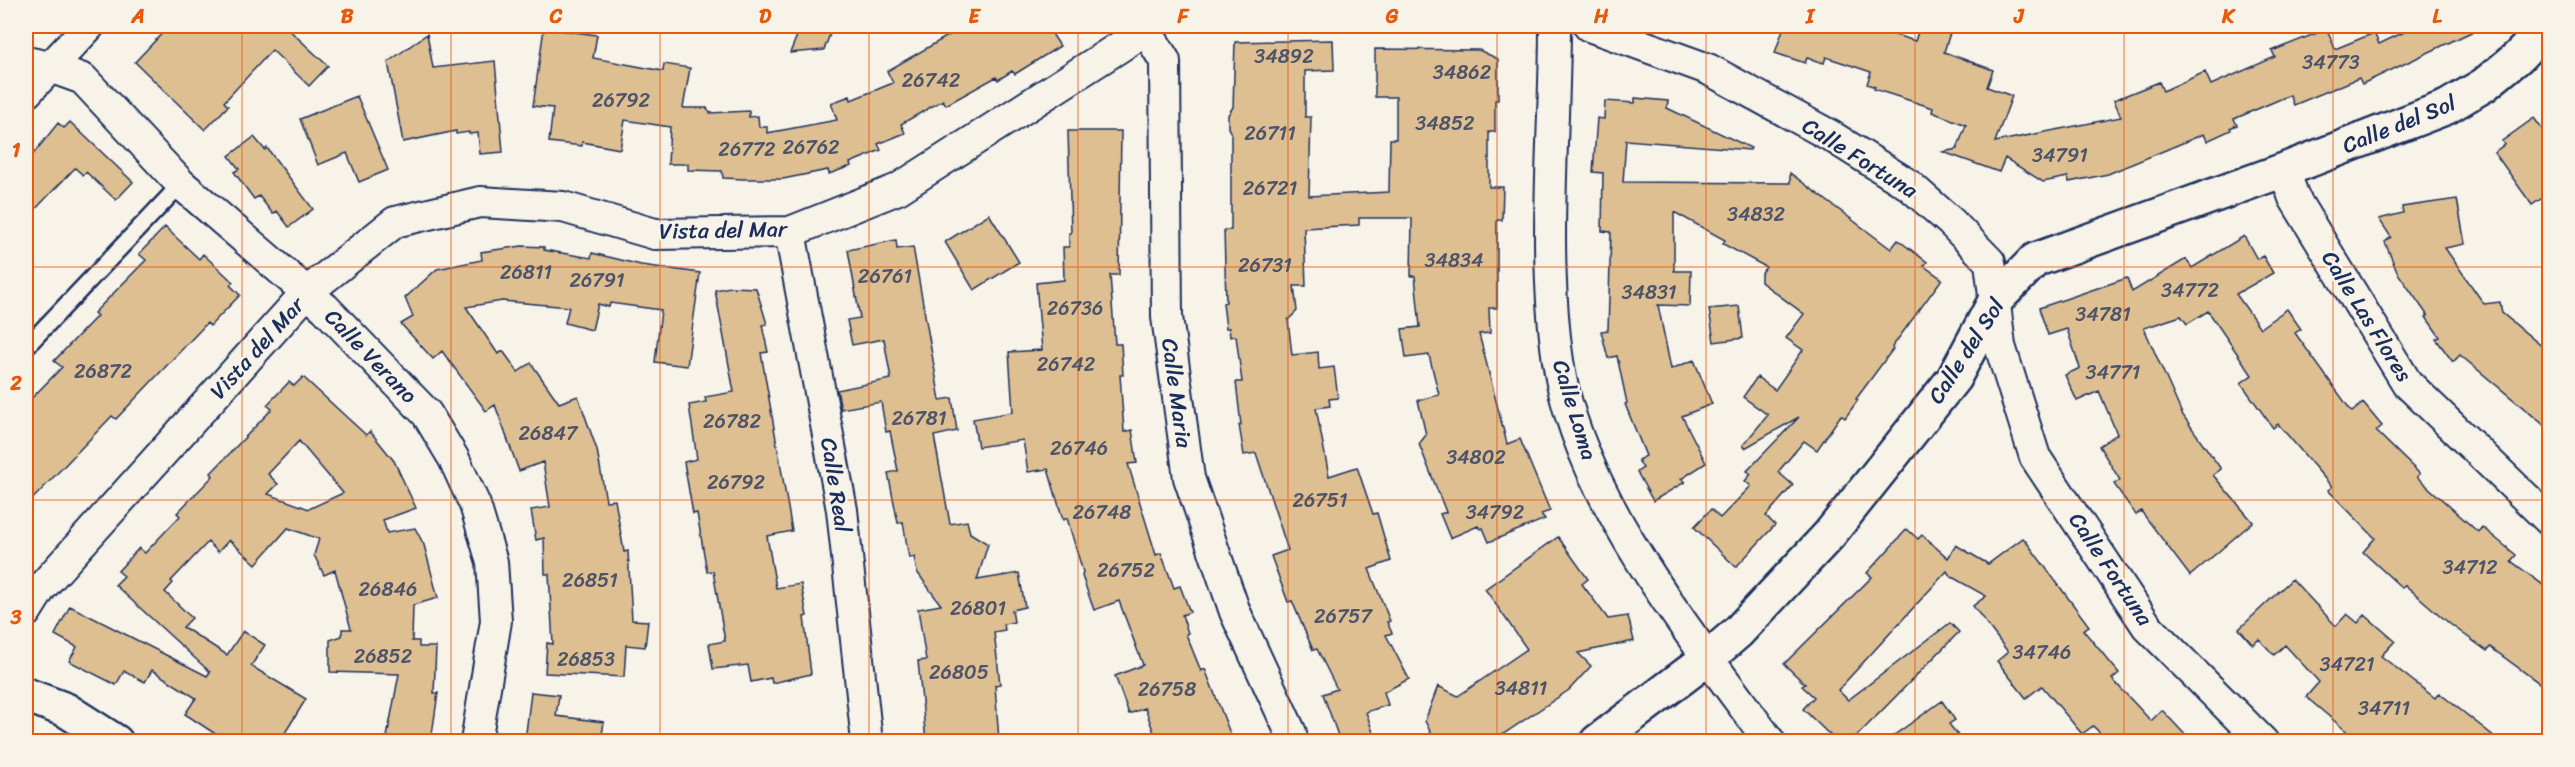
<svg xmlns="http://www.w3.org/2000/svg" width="2575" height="767" font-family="Sriracha,sans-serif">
	<rect width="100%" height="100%" fill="#f7f3e8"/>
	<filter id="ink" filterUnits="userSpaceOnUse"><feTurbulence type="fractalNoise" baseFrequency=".0167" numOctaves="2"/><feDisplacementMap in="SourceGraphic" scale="12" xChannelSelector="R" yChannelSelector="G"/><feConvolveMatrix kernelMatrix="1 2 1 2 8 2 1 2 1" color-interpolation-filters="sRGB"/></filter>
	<g filter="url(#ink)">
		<path fill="#debf91" stroke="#1b2f5e" stroke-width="1.5" fill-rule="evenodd" d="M 169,26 L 285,26 L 328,66 L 309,86 L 272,50 L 224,102 L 228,106 L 205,130 L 135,62 Z
			M 801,26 L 833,26 L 824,50 L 790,53 Z
			M 965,26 L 1010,26 L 1013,29 L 1019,26 L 1047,26 L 1060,46 L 1015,74 L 1012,71 L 998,80 L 996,77 L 946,105 L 943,100 L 901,124 L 905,133 L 878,144 L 881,150 L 850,163 L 851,166 L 829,174 L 828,170 L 783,179 L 743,179 L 723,178 L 722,171 L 688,170 L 688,164 L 668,164 L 670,127 L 625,120 L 620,149 L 582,142 L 582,146 L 549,142 L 553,108 L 533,106 L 544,28 L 597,35 L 593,58 L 663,71 L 664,64 L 690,68 L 683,108 L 707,108 L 710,113 L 749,111 L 749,117 L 758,116 L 759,127 L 767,127 L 767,133 L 837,120 L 831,103 L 850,96 L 851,100 L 893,83 L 887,71 Z
			M 1784,26 L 1866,26 L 1915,41 L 1920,26 L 1950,33 L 1944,52 L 1993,70 L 1987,87 L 2012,96 L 1995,142 L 2121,117 L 2114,100 L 2159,82 L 2163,91 L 2205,72 L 2211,85 L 2275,57 L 2272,51 L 2327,29 L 2335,49 L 2374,33 L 2379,44 L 2417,26 L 2484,26 L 2362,84 L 2359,78 L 2294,105 L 2290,95 L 2234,119 L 2237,125 L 2230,128 L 2231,130 L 2207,141 L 2204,134 L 2108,174 L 2069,182 L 2068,177 L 2043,182 L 2005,158 L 1999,172 L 1943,152 L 1957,149 L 1966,125 L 1932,112 L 1933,108 L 1874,89 L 1875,87 L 1867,84 L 1871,72 L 1826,57 L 1824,63 L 1807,58 L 1805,63 L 1775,53 Z
			M 427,34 L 433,68 L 495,61 L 503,152 L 480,154 L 478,133 L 469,134 L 469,132 L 456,134 L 456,131 L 403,142 L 388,62 Z
			M 1333,40 L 1334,70 L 1305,71 L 1305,117 L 1311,117 L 1309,196 L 1389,192 L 1390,139 L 1396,139 L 1396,97 L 1375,97 L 1375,49 L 1479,50 L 1498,59 L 1498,100 L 1495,100 L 1495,132 L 1489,132 L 1489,187 L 1503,187 L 1502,220 L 1497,220 L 1497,308 L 1489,308 L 1490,333 L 1479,334 L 1507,444 L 1520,439 L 1550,511 L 1541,514 L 1545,519 L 1489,542 L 1483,528 L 1480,529 L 1478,526 L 1450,538 L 1440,514 L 1446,512 L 1419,444 L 1426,435 L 1418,400 L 1439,395 L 1429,355 L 1406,358 L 1402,329 L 1420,327 L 1415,276 L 1411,276 L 1412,218 L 1359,218 L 1359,225 L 1304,228 L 1306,286 L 1294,286 L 1297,311 L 1288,320 L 1292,355 L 1318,352 L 1319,369 L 1334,367 L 1338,398 L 1329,399 L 1330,406 L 1316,408 L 1329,476 L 1357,467 L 1373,514 L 1377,513 L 1391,561 L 1369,569 L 1390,621 L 1387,622 L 1392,633 L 1386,635 L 1409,679 L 1384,692 L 1388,705 L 1366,712 L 1376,741 L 1340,741 L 1323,694 L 1337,689 L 1317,649 L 1313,650 L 1292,601 L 1288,602 L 1271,556 L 1288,550 L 1256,453 L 1244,455 L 1239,425 L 1241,425 L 1236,382 L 1242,382 L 1236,336 L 1230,337 L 1229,328 L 1226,328 L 1223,303 L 1226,302 L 1224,230 L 1231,230 L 1231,133 L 1228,128 L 1228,115 L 1233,107 L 1235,42 Z
			M 357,96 L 388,170 L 359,182 L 347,153 L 318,165 L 300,119 Z
			M 1635,98 L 1668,101 L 1667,108 L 1751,148 L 1750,150 L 1626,140 L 1623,182 L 1790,183 L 1790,173 L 1891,249 L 1898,240 L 1927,262 L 1924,266 L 1942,279 L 1892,347 L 1893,349 L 1856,399 L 1858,400 L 1845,418 L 1841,415 L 1817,450 L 1804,441 L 1778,472 L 1793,485 L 1766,516 L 1775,525 L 1736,567 L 1694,527 L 1711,509 L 1720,518 L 1751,486 L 1745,481 L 1751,474 L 1747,471 L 1799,417 L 1745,448 L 1743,445 L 1768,415 L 1743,397 L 1757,377 L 1775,390 L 1803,350 L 1786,338 L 1804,314 L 1761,282 L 1761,274 L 1766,267 L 1723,244 L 1725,240 L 1674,212 L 1674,271 L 1691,271 L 1690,306 L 1658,305 L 1671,369 L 1694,360 L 1712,404 L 1682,416 L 1706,463 L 1681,479 L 1685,482 L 1653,501 L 1637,472 L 1643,468 L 1638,460 L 1646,456 L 1625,404 L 1627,403 L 1617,356 L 1608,358 L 1601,331 L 1608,330 L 1611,232 L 1602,231 L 1603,173 L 1593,172 L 1597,118 L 1604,119 L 1605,101 L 1635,103 Z
			M 2534,118 L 2550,140 L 2550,193 L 2532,205 L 2494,152 L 2504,145 L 2502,141 Z
			M 70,122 L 133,182 L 116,200 L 86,172 L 83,175 L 75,168 L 26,219 L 26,163 L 58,123 L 64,128 Z
			M 1068,131 L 1121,131 L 1119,275 L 1110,275 L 1115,344 L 1121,344 L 1123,375 L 1120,375 L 1124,432 L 1132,430 L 1137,463 L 1128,464 L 1156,555 L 1161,553 L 1174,588 L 1180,586 L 1190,612 L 1182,615 L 1188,633 L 1186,634 L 1201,671 L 1205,669 L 1233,741 L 1157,741 L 1145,708 L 1129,714 L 1115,676 L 1143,665 L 1119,601 L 1094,610 L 1082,576 L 1083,572 L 1067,518 L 1063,520 L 1048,469 L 1028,472 L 1023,440 L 978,447 L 973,419 L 1013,412 L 1009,352 L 1042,350 L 1036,283 L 1064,280 L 1063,247 L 1069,247 L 1069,233 L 1071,233 Z
			M 254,137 L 265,150 L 267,148 L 313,209 L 289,227 L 277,211 L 273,214 L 259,196 L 254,199 L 234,172 L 239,169 L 229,156 Z
			M 2457,199 L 2465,244 L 2445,248 L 2484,304 L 2500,302 L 2502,313 L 2550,353 L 2550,430 L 2460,355 L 2453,362 L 2436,339 L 2440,337 L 2426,317 L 2428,316 L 2397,272 L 2385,242 L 2391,237 L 2379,219 L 2403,213 L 2402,207 Z
			M 989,214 L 1019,262 L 974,290 L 945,242 Z
			M 165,227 L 199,259 L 203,254 L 233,282 L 230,285 L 240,295 L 210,326 L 207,323 L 116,419 L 112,416 L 26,506 L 26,404 L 62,367 L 54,361 L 97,316 L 94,313 L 146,260 L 139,254 Z
			M 2244,236 L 2257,259 L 2263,256 L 2273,273 L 2236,294 L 2260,328 L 2287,309 L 2301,329 L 2295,333 L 2352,412 L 2363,403 L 2382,426 L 2376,431 L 2420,474 L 2417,477 L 2478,532 L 2482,527 L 2516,555 L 2511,561 L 2550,590 L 2550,691 L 2490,647 L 2487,651 L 2450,624 L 2405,585 L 2402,588 L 2363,552 L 2375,538 L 2328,490 L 2332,487 L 2278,424 L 2273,428 L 2241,383 L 2252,375 L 2208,311 L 2187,324 L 2181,316 L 2144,328 L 2182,414 L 2221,469 L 2213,475 L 2253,522 L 2190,576 L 2141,511 L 2136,515 L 2114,484 L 2120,480 L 2099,446 L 2117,434 L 2099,391 L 2077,401 L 2065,375 L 2080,368 L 2067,329 L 2048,335 L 2039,308 L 2127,278 L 2132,292 L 2186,259 L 2192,268 Z
			M 896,240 L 897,249 L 913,247 L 940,400 L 952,398 L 957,431 L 934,436 L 950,524 L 967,521 L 970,533 L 988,544 L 977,580 L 1019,573 L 1025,607 L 1012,610 L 1014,622 L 1004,624 L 1005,630 L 994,632 L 1000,684 L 995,685 L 999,741 L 926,741 L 918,661 L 926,660 L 918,609 L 941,605 L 917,572 L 914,557 L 909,558 L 903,522 L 898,523 L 888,473 L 898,471 L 890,431 L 886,432 L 881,402 L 841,409 L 837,390 L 891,379 L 884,339 L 852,345 L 847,320 L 860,318 L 848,250 Z
			M 522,246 L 544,247 L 544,250 L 591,258 L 592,253 L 641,265 L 700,273 L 687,366 L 655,362 L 661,310 L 610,303 L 609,307 L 598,304 L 592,330 L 565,323 L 569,307 L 502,301 L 466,307 L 498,354 L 503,351 L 518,372 L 531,363 L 559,403 L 578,396 L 597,450 L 606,501 L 615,500 L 624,552 L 628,551 L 632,620 L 648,621 L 645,647 L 626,645 L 624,677 L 545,673 L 547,643 L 553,644 L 549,574 L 545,574 L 544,538 L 536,540 L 531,510 L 550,507 L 543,462 L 519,471 L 495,405 L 486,411 L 442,351 L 433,359 L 401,324 L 413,317 L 405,298 L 437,269 L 482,260 L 481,252 Z
			M 730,287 L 756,288 L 767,324 L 762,325 L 768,352 L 761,353 L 792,531 L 767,536 L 776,588 L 801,584 L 807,616 L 804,617 L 811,674 L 772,683 L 771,678 L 751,682 L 748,665 L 713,669 L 709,644 L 725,641 L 713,571 L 707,572 L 697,513 L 693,514 L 684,462 L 697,459 L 689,405 L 706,402 L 705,397 L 734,392 L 715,290 Z
			M 1739,306 L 1743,338 L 1714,342 L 1709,309 Z
			M 303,377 L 366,435 L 370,431 L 394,461 L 416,508 L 383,520 L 387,533 L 415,528 L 424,545 L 438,598 L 413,605 L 412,641 L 419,641 L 419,647 L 436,647 L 434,693 L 438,693 L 431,741 L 393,741 L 394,738 L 387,737 L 399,674 L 330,672 L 330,640 L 342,636 L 342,629 L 351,629 L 335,570 L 324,575 L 314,555 L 319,539 L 288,528 L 256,564 L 229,540 L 218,552 L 208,542 L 171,581 L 173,583 L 165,592 L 192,618 L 183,627 L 227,655 L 243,631 L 265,645 L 251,666 L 306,699 L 280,741 L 226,741 L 185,714 L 196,698 L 152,670 L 145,682 L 124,671 L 116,685 L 69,661 L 77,647 L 55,635 L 70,606 L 207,676 L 210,672 L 115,585 L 124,576 L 118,571 L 139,548 L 145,553 L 180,516 L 177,513 L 213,476 L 211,473 L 272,409 L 267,405 L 289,382 L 294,386 ZM 299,441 L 343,493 L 309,509 L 268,494 L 278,484 L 268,474 Z
			M 1907,529 L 1918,539 L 1922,535 L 1948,558 L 1956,545 L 1988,564 L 2023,538 L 2025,540 L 2089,626 L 2083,630 L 2119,673 L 2112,679 L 2151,721 L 2162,710 L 2191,741 L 2108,741 L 2093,726 L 2082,734 L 2042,686 L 2026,698 L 1997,661 L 2008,652 L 1973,606 L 1986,596 L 1950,576 L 1947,571 L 1838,690 L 1848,700 L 1950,623 L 1959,632 L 1852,741 L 1836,741 L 1803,709 L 1814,697 L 1802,686 L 1805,684 L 1784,664 L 1872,577 L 1867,573 Z
			M 1558,537 L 1588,579 L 1582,584 L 1608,619 L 1628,616 L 1634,641 L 1578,653 L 1591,666 L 1569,690 L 1493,741 L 1435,741 L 1425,721 L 1438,686 L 1458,696 L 1527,649 L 1485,589 Z
			M 2292,579 L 2336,626 L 2347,614 L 2358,623 L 2365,615 L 2395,641 L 2381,656 L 2435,698 L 2439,693 L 2500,741 L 2358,741 L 2306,697 L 2319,682 L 2285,645 L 2274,655 L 2259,639 L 2253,645 L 2239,629 Z
			M 531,692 L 559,695 L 556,716 L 604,722 L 601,741 L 525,741 Z
			M 1942,701 L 1955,720 L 1949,724 L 1962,741 L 1886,741 Z"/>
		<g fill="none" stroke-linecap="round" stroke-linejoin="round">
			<g stroke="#1b2f5e" stroke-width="20">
				<path id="service" d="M 26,347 L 181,184"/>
			</g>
			<g stroke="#1b2f5e" stroke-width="34">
				<path id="minor" d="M 1555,26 C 1555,137 1542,250 1558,361 C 1577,495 1691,635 1770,742
					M 1589,26 L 1708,69 L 1831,136 L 1909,185 L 1951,222 L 1990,262 L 2000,346 L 2035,457 L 2147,626 L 2263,742
					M 26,62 L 50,67 L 83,79 L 181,184 L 325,308 L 427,414 L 454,459 L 475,505 L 492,562 L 496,621 L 476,742
					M 26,93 L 89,26
					M 2284,170 L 2294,198 L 2407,383 L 2550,521
					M 790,232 L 842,510 L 867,742
					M 26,612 L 41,588 L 307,292 L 395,222 L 480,202 L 563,207 L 655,234 L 790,232 L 898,189 L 1146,30 L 1165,61 L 1167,317 L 1189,478 L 1235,612 L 1291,733 L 1292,742"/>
			</g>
			<g stroke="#1b2f5e" stroke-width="38">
				<path id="tertiary" d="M 26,695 L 66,710 L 116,742
					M 1597,742 L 1708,658 L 1738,632 L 1829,535 L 1954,378 L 1995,301 L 2035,260 L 2284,170 L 2447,107 L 2484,85 L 2518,57 L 2548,26"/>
			</g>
			<use href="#service" stroke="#f7f3e8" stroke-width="15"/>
			<use href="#minor" stroke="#f7f3e8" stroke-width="30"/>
			<use href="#tertiary" stroke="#f7f3e8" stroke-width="33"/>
		</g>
	</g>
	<path fill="none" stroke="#e8590c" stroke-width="1.5" stroke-opacity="0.55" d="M 242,26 L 242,742M 451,26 L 451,742M 660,26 L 660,742M 869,26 L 869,742M 1078,26 L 1078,742M 1288,26 L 1288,742M 1497,26 L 1497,742M 1706,26 L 1706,742M 1915,26 L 1915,742M 2124,26 L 2124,742M 2333,26 L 2333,742M 26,267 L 2550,267M 26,500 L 2550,500"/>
	<g text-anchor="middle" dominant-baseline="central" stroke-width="5" stroke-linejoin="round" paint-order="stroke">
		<g font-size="20" fill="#4c536b">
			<text x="1284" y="56">34892</text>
			<text x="2331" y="62">34773</text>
			<text x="1462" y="72">34862</text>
			<text x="931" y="80">26742</text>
			<text x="621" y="100">26792</text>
			<text x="1445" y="123">34852</text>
			<text x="1270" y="133">26711</text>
			<text x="811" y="147">26762</text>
			<text x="747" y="149">26772</text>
			<text x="2060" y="155">34791</text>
			<text x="1270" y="188">26721</text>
			<text x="1756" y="214">34832</text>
			<text x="1454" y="260">34834</text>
			<text x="1265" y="265">26731</text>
			<text x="526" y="272">26811</text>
			<text x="885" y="276">26761</text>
			<text x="597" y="280">26791</text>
			<text x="2190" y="290">34772</text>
			<text x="1649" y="292">34831</text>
			<text x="1075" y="308">26736</text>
			<text x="2103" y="314">34781</text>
			<text x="1066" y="364">26742</text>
			<text x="103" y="371">26872</text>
			<text x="2113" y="372">34771</text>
			<text x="919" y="418">26781</text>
			<text x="732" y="421">26782</text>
			<text x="548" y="433">26847</text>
			<text x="1079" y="448">26746</text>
			<text x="1476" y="457">34802</text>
			<text x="736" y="482">26792</text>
			<text x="1320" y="500">26751</text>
			<text x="1102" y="512">26748</text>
			<text x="1495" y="512">34792</text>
			<text x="2470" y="567">34712</text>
			<text x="1126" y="570">26752</text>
			<text x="590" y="580">26851</text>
			<text x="388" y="589">26846</text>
			<text x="978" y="608">26801</text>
			<text x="1343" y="616">26757</text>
			<text x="2042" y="652">34746</text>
			<text x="383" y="656">26852</text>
			<text x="586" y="659">26853</text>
			<text x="2347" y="664">34721</text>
			<text x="959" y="672">26805</text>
			<text x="1521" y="688">34811</text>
			<text x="1167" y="689">26758</text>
			<text x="2384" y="708">34711</text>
		</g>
		<g font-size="22" fill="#1b2f5e" stroke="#f7f3e8">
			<text transform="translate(2399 124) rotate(-22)">Calle del Sol</text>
			<text transform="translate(1860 158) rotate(32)">Calle Fortuna</text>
			<text transform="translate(723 230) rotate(-1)">Vista del Mar</text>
			<text transform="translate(2367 316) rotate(58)">Calle Las Flores</text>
			<text transform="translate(257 348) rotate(-48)">Vista del Mar</text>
			<text transform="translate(1966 351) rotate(-57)">Calle del Sol</text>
			<text transform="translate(371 356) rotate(46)">Calle Verano</text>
			<text transform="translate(1177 393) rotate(82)">Calle Maria</text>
			<text transform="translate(1575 410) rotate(73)">Calle Loma</text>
			<text transform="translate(836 485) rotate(81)">Calle Real</text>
			<text transform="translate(2111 569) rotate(56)">Calle Fortuna</text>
		</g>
	</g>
	<rect width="2575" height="767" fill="none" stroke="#f7f3e8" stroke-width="66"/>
	<rect x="33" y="33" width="2509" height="701" fill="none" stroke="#e8590c" stroke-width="2"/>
	<g font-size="20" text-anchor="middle" font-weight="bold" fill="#e8590c">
		<text x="138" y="23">A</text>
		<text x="347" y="23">B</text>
		<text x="556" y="23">C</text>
		<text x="765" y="23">D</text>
		<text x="974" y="23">E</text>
		<text x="1183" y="23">F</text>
		<text x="1392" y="23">G</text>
		<text x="1601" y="23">H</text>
		<text x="1810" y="23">I</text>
		<text x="2019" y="23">J</text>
		<text x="2228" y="23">K</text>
		<text x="2437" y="23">L</text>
		<text x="16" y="157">1</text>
		<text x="16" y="390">2</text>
		<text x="16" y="624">3</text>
	</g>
</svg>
